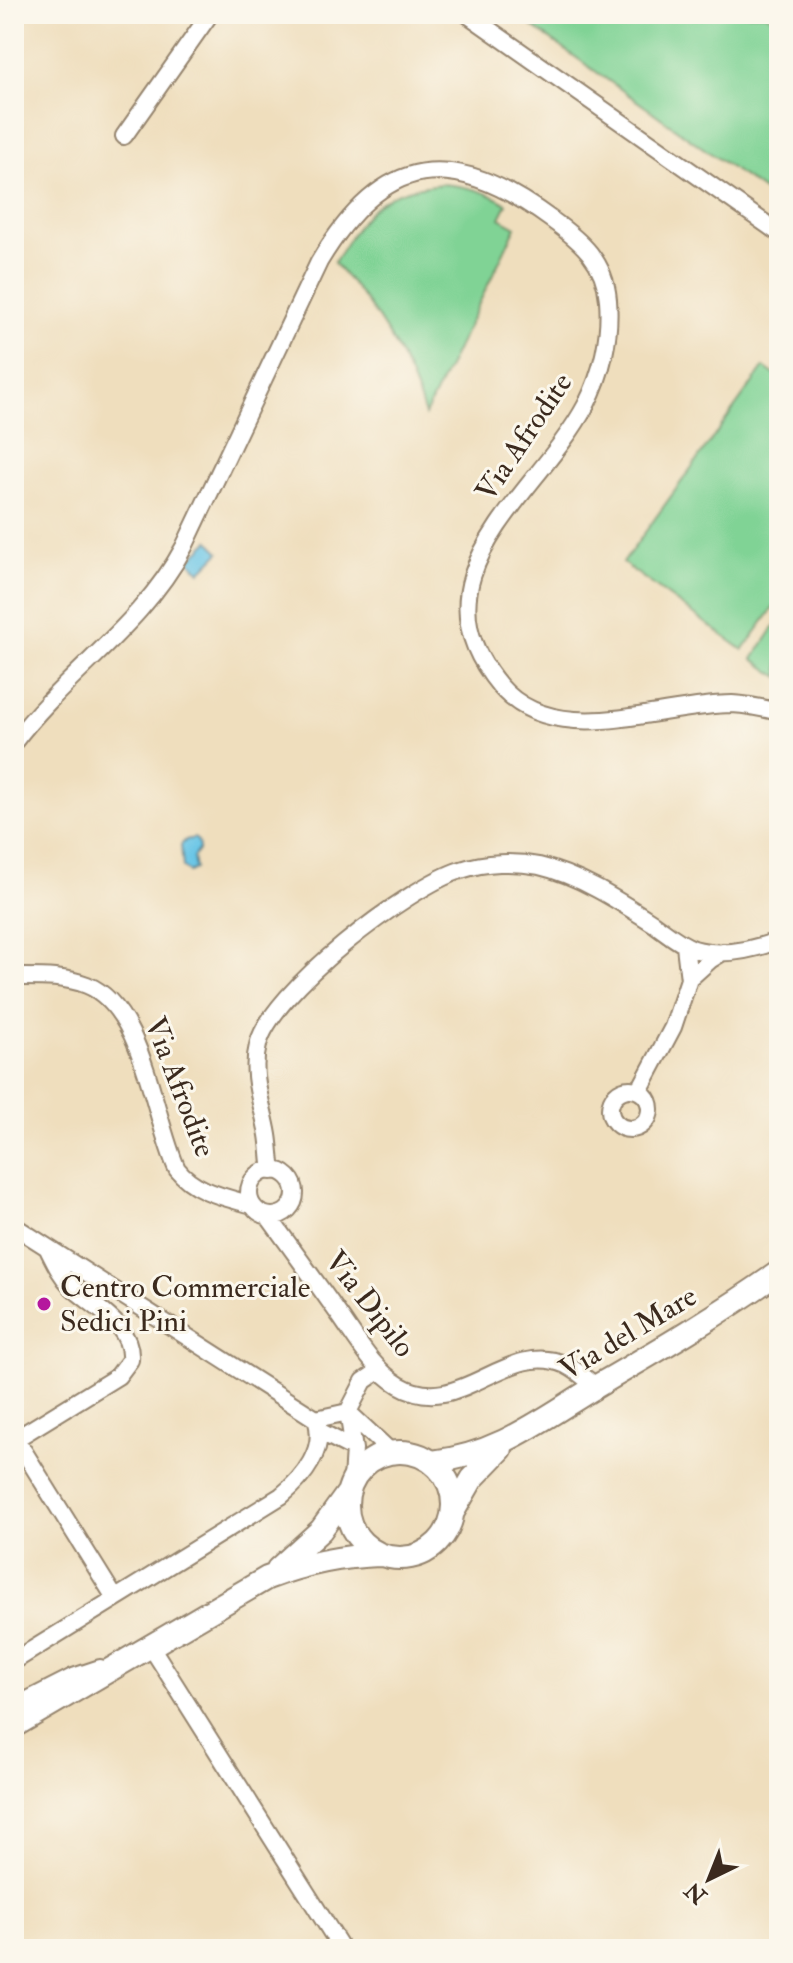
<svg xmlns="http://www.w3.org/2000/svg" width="793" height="1963" font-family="'IM FELL Double Pica',serif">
	<rect width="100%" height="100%" fill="#fbf7ec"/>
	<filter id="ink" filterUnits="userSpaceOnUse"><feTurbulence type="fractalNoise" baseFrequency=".0125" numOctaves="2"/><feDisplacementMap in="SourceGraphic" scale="16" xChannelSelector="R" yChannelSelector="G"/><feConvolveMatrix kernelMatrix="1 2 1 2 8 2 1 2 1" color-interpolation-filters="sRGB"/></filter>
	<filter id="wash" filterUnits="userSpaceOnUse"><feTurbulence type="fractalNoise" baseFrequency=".006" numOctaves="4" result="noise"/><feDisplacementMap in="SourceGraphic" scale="32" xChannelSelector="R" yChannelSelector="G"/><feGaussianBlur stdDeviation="1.8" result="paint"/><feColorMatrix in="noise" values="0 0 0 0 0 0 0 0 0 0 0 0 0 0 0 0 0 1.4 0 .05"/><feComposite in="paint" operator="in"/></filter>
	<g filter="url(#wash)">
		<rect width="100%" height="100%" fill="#efdebd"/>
		<path fill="#80d395" stroke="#5e7e5a" stroke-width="2" d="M 515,14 L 766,14 L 779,23 L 779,202 Z
			M 442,184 C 467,186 486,191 507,204 L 500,218 L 516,227 L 425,415 C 407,356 376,308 334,263 C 367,210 376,191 442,184 Z
			M 764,367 L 779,378 L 779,600 L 743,650 L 623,563 Z
			M 779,620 L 779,677 L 753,659 Z"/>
		<path fill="#68c5e6" stroke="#527882" stroke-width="2" d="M 209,541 L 220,552 L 200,572 L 189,560 Z
			M 194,838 L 198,841 L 199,849 L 193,857 L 195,869 L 189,872 L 183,867 L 181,845 L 186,840 Z"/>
	</g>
	<g filter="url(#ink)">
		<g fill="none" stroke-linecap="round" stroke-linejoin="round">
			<g stroke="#95846e" stroke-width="20">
				<path id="street" d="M 467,14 L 779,233
					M 124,136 L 210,14
					M 14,742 C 66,673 142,626 184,547 L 319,262 C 384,153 452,146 552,220 C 581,241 605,261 608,300 C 611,336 602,374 586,405 C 537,497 407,575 500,686 C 555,751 662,704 732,704 C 748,705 763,708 779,712
					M 685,946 L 689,979 L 710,960 L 723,952
					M 14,977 C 39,977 64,976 87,985 C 144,1008 153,1117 177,1169 C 195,1192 225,1197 252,1205
					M610 1109a20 20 0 1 1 40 0a20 20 0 1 1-40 0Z
					M 639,1091 L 673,1027 L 689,979
					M249 1193a23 23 0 1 1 46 0a23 23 0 1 1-46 0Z
					M 272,1171 C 270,1159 270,1147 268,1135 C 263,1105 250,1076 258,1045 C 270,992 409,886 461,870 C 485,862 514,861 539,866 C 579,875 619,901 653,923 C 666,932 679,944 694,949 C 722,957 753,950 779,940
					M 268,1216 C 292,1249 316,1282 340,1316 C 357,1340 373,1369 399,1385 C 460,1421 506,1338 566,1365 C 578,1371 587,1379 596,1387
					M 14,1226 L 316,1419 L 348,1412
					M 348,1412 L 391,1452
					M 321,1432 L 354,1449
					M 16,1439 L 115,1598
					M 14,1440 L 118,1376 L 130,1360 C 133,1325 93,1307 72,1287 C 61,1276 55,1263 48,1249
					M 352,1480 L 354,1449 L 348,1412 L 364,1381 L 380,1370
					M 150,1645 L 342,1949
					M 14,1661 L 281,1496 C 303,1478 327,1449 316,1419
					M 14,1707 L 73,1677 L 100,1668"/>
			</g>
			<g stroke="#95846e" stroke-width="26">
				<path id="secondary" d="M347 1505a53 53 0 1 1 106 0a53 53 0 1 1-106 0Z
					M 432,1462 C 498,1455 542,1419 597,1386 C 659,1350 720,1314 779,1272
					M 453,1512 L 472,1479 L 501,1449
					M 278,1569 L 321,1530 L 347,1494
					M 14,1726 L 267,1578 C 304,1564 340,1556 380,1555"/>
			</g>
			<use href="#street" stroke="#fff" stroke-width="16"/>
			<use href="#secondary" stroke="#fff" stroke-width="22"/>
		</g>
	</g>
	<circle fill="#b5179e" stroke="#fbf7ec" stroke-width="3" cx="44" cy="1304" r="8"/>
	<g text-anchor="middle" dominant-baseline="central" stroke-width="6" stroke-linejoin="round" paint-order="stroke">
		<g font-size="30" fill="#3b2a1e" stroke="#fbf7ec">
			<text transform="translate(524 437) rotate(-56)">Via Afrodite</text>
			<text transform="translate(180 1087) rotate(69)">Via Afrodite</text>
			<text transform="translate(370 1304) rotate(52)">Via Dipilo</text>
			<text transform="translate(628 1333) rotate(-31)">Via del Mare</text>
		</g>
		<g font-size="30" fill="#3b2a1e" stroke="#fbf7ec" text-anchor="start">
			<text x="60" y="1287">Centro Commerciale<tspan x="60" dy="34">Sedici Pini</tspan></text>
		</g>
	</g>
	<rect width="793" height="1963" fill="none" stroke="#fbf7ec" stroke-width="48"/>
	<g transform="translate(709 1879) rotate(223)" stroke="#fbf7ec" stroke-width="6" paint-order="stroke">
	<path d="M0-6L14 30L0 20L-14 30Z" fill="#3b2a1e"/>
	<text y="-12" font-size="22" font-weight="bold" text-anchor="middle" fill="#3b2a1e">N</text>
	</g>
</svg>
